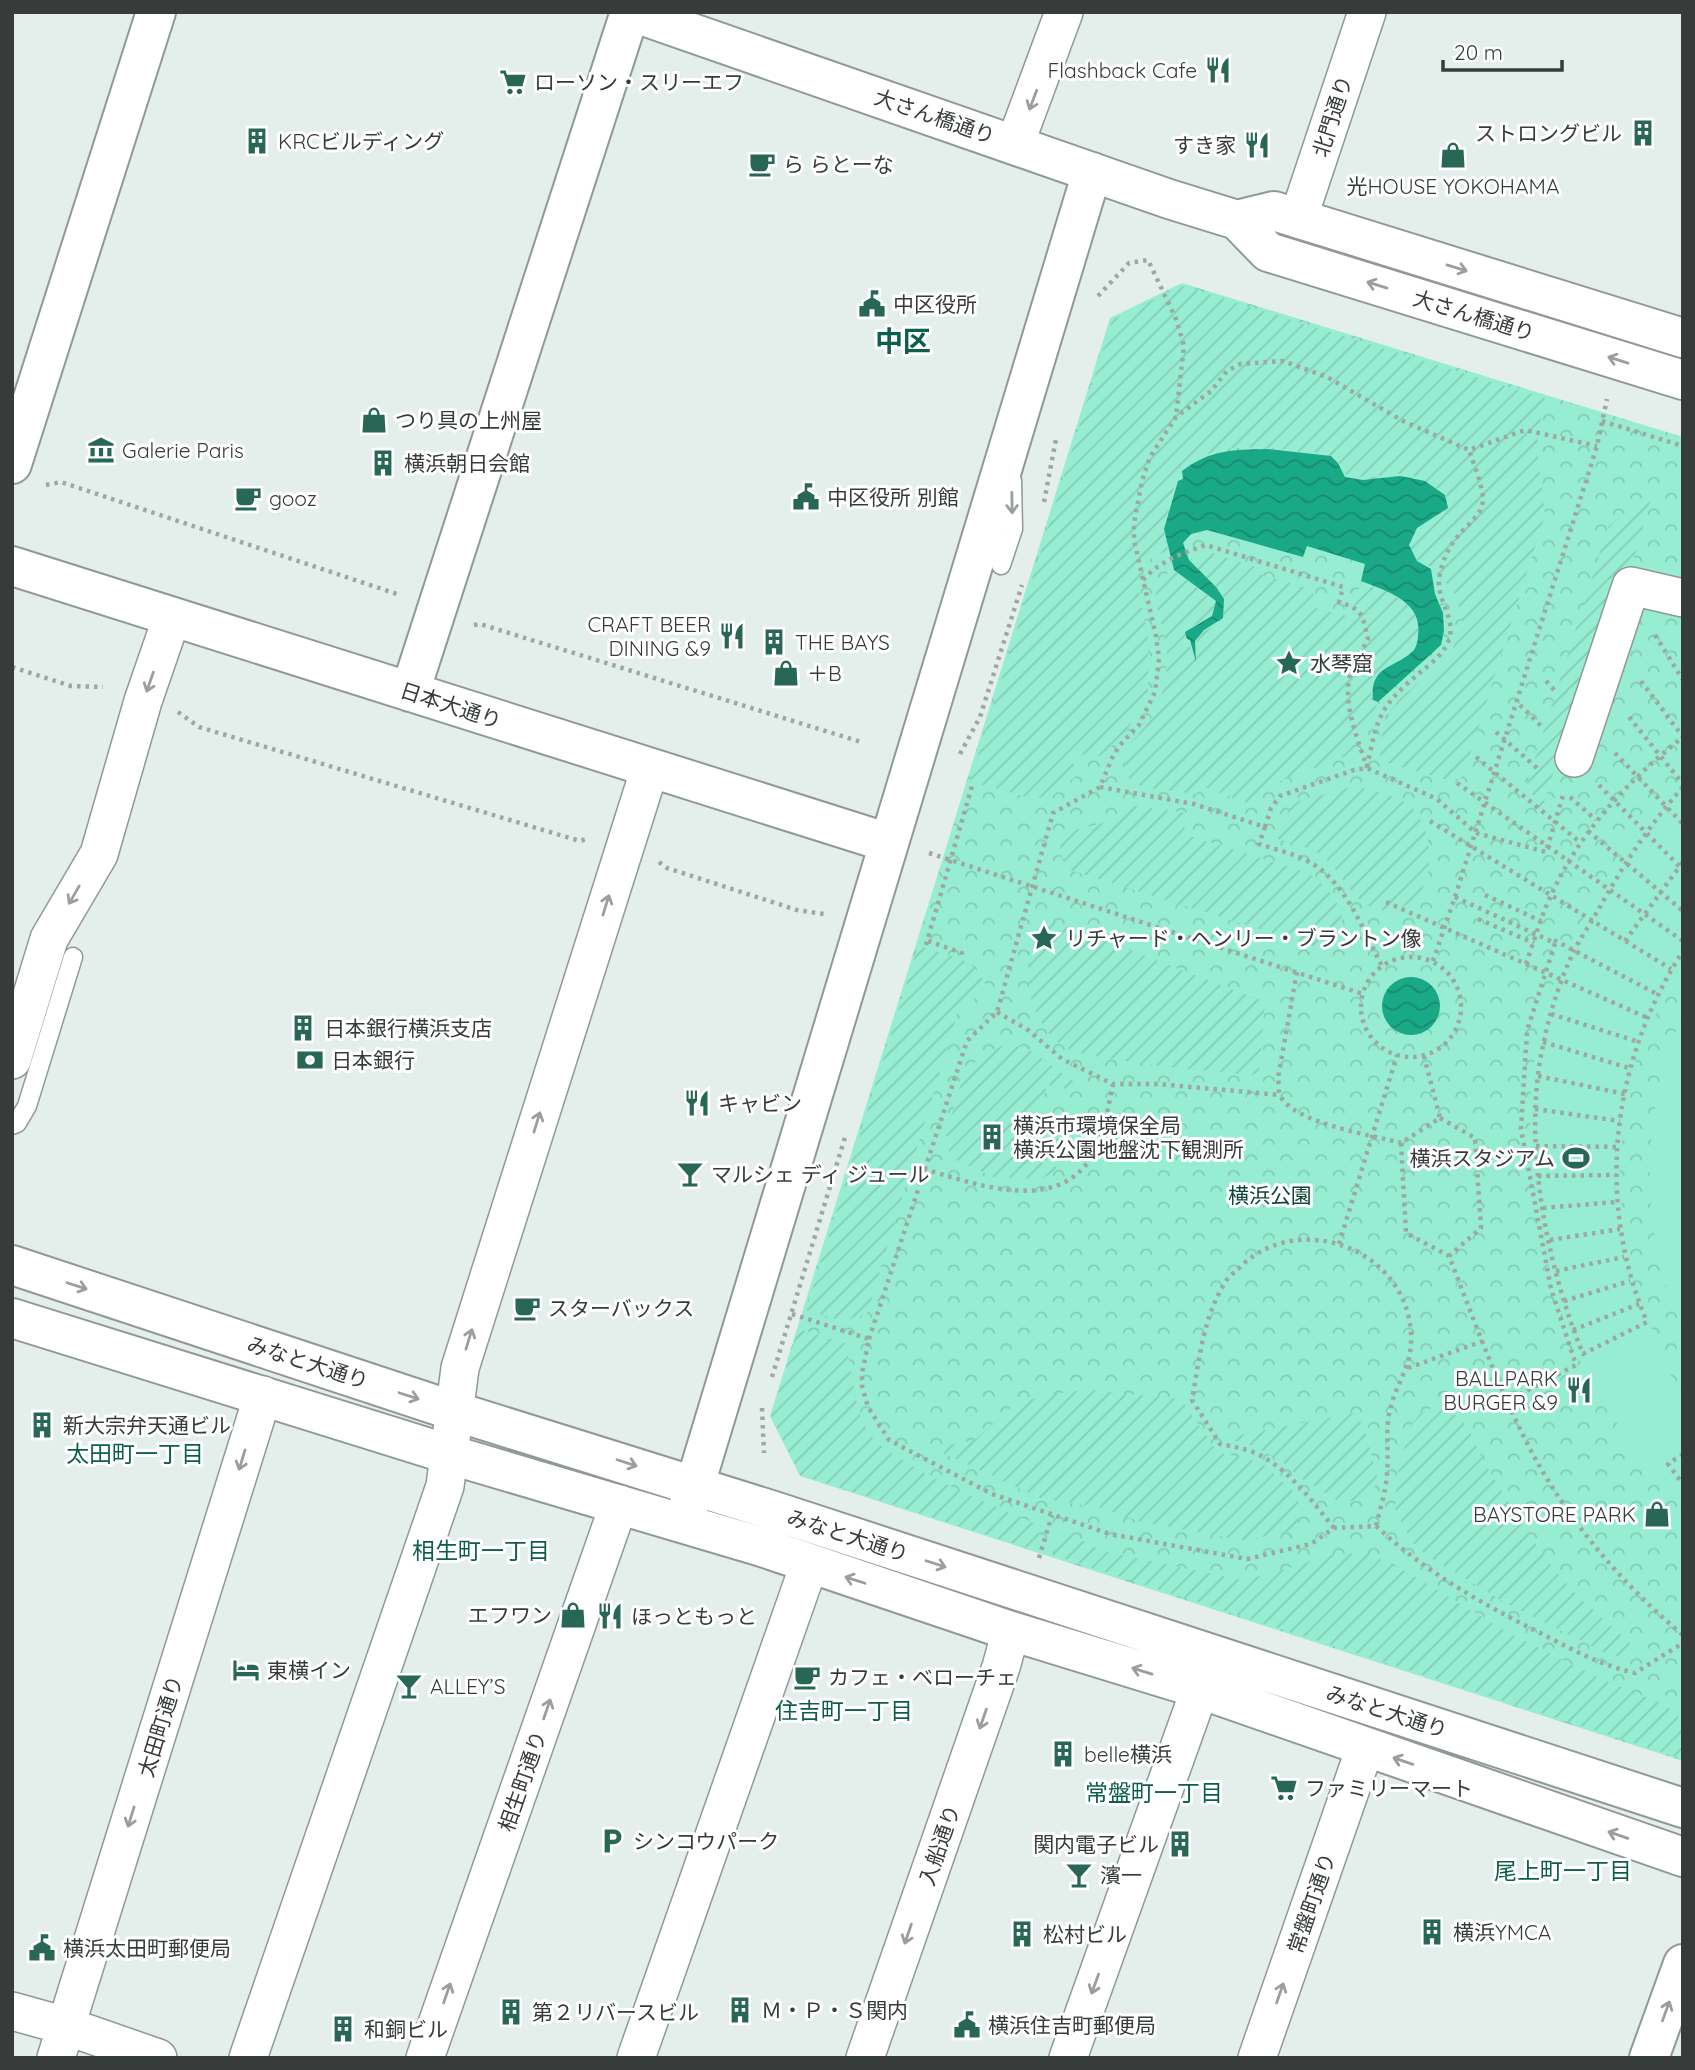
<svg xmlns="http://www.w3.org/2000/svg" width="1695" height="2070" font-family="Quicksand,'Noto Sans JP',sans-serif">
	<defs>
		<pattern id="park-crowns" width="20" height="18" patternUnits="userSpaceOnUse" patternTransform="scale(1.75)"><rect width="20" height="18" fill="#96edd1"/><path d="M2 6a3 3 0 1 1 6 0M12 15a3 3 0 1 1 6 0" fill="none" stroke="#82ccb4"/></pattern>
		<pattern id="garden-furrows" width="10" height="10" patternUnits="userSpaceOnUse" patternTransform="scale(1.75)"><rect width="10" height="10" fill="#96edd1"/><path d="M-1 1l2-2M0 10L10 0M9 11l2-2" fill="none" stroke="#82ccb4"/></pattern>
		<pattern id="water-waves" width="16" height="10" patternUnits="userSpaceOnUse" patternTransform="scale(1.75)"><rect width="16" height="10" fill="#19a987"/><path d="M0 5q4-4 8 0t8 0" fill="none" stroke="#178b6f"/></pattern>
	</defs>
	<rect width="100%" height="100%" fill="#e4eeea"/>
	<path fill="url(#park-crowns)" d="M 1182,283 L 1683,437 L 1683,1761 L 800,1476 L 770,1416 L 1110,318 Z"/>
	<path fill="url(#garden-furrows)" d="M 1182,286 L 1547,399 L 1539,425 L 1537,449 L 1545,515 L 1463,777 L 1451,781 L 1388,763 L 1380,755 L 1379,744 L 1390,711 L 1401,698 L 1449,656 L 1461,631 L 1462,617 L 1454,592 L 1433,568 L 1417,560 L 1409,546 L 1418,528 L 1449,508 L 1446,494 C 1432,484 1418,475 1401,474 C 1380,473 1370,480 1346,475 C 1343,469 1340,462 1334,458 C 1319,448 1238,445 1219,450 C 1204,454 1193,462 1181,471 L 1181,478 L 1176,480 L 1163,528 L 1168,550 L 1148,560 L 1138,588 L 1148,638 L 1148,691 L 1125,734 L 1100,756 L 1068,753 L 1063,761 L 1074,764 L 1077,775 L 1055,794 L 1033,799 L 970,781 L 1112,320 Z
		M 1654,487 L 1629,576 L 1616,573 L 1542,809 L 1532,806 L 1534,795 L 1524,793 L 1608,527 Z
		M 1209,552 L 1256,567 L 1255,573 L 1314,590 L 1311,607 L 1351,617 L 1361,582 C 1385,593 1423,601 1418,635 C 1416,644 1415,648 1408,654 C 1388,669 1368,667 1371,700 L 1377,704 L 1367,729 L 1353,746 L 1351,754 L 1270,785 L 1260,800 L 1247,803 L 1200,785 L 1196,794 L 1142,787 L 1129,778 L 1124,758 L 1129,745 L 1149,722 L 1166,684 L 1167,650 L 1156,601 L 1156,583 L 1168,573 L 1174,570 L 1215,602 L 1212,615 L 1191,627 L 1187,639 L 1195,659 C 1195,630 1202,635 1223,619 L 1224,598 L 1217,587 L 1189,560 Z
		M 1355,786 C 1370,791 1393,794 1406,803 C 1436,824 1440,894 1401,907 C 1394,909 1386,912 1380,910 C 1351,905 1342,868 1318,853 C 1306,846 1290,843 1278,839 L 1289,809 L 1299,801 Z
		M 1134,806 L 1188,813 L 1183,834 L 1309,873 C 1324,885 1344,904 1342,924 C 1341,933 1336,943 1333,952 L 1070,870 L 1059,852 L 1064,833 L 1114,820 L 1122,809 Z
		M 1051,923 L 1059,923 L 1265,1002 L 1259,1072 L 1252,1075 C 1205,1071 1159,1067 1113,1059 C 1095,1056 1076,1055 1061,1044 C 1040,1029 1030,1004 1028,979 C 1027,959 1033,933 1051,923 Z
		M 918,946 C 945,955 978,957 986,987 C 979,999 968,1002 958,1012 L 867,1314 L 842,1321 L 806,1310 Z
		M 1005,1045 L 1025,1047 L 1079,1085 L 1077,1091 L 1047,1085 L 1026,1158 L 1060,1168 L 1042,1179 L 994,1177 L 956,1160 L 949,1151 L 946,1133 L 964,1074 L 984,1053 Z
		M 798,1329 L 845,1343 C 853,1371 853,1407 868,1432 C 886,1462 999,1508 1034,1523 L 1038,1534 L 1034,1550 L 800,1475 L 771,1416 Z
		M 1087,1390 L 1181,1399 L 1218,1453 L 1247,1458 L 1264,1465 L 1295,1493 L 1300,1509 L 1298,1522 L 1289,1532 L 1242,1540 L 1141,1522 L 1101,1508 L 1040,1498 L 932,1448 L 975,1440 L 1015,1404 L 1051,1394 Z
		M 1433,1407 C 1471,1414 1468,1434 1485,1463 C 1512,1509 1540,1557 1578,1596 C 1594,1612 1613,1627 1630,1643 L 1633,1650 L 1631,1656 L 1611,1656 L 1506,1603 L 1426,1555 L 1411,1541 L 1395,1508 L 1397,1477 L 1410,1426 L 1420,1414 Z
		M 1353,1413 L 1364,1426 L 1377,1476 L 1375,1486 L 1357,1501 L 1338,1501 L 1299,1477 L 1283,1462 L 1254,1446 L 1225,1438 Z
		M 1072,1535 L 1102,1551 L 1242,1580 L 1269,1574 L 1334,1554 L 1368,1553 L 1409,1573 L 1507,1632 L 1599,1678 L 1665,1705 L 1677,1715 L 1683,1726 L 1683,1750 L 1680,1758 L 1053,1555 L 1058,1538 Z"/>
	<path fill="#96edd1" d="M 1683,779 L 1683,961 L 1672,977 L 1633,1067 L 1624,1120 L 1619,1178 L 1624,1230 L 1634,1283 L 1673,1381 L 1683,1393 L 1683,1509 C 1648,1475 1621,1431 1597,1389 C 1590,1377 1581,1365 1576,1352 C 1538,1260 1517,1122 1541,1024 C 1563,937 1622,844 1683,779 Z
		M 1683,1016 L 1683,1330 C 1651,1259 1643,1185 1655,1109 C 1658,1091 1660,1073 1666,1056 C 1670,1042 1677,1029 1683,1016 Z"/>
	<path fill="url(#water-waves)" d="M 1268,449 L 1331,456 L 1338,463 L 1345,477 L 1363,480 L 1400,476 L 1425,481 L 1445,495 L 1448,508 L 1417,528 L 1409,545 L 1417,561 L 1431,569 L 1435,594 L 1443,613 L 1444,631 L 1441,645 L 1378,702 L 1373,700 C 1369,664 1396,669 1414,650 C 1417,645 1418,640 1418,635 C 1423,601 1386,591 1361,581 L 1365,564 L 1307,546 L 1303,557 L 1207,530 L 1191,534 L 1183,543 L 1189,560 L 1216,587 L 1224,599 L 1223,618 L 1204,630 L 1195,641 L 1196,662 L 1190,640 L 1187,639 L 1185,632 L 1212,616 L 1216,601 L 1174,570 L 1164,529 L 1178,481 L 1183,479 L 1182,471 C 1211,449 1233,450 1268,449 Z
		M1382 1006a29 29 0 1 1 58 0a29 29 0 1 1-58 0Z"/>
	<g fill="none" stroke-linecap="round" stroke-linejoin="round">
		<g stroke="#909996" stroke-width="21">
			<path id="lane" d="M 1001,565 L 1013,529 L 1012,480
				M 12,1125 L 17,1123 L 27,1106 L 73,957"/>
		</g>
		<g stroke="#909996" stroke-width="40">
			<path id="street" d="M 1015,144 L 1064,12
				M 1298,219 L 1367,12
				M 1574,758 L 1631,586 L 1683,598
				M 12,1060 L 49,939 L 99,854 L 143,701 L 172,617
				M 12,2011 L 66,2026 L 158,2058
				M 56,2058 L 263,1395
				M 248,2058 L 445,1486 L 460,1368 L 650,768
				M 425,2058 L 619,1504
				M 636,2058 L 809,1565
				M 865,2058 L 1001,1667 L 1011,1631
				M 1068,2058 L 1200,1689
				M 1257,2058 L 1365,1748"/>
		</g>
		<g stroke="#909996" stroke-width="42">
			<path id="secondary" d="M 12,464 L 156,12
				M 12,566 L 889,843
				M 410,692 L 630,12
				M 12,1265 L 454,1411 L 771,1510 L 1683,1808
				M 12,1318 L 448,1454 L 759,1546 L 1011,1631 L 1200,1689 L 1683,1857
				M 688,1508 L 1092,172
				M 1649,2058 L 1683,1964"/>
		</g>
		<g stroke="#909996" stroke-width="42">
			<path id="primary" d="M 632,12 L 1169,199 L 1237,220 L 1268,252 L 1683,380
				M 1237,220 L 1274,211 L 1683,338"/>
		</g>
		<path stroke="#9fa7a4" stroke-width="4.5" stroke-dasharray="3.5 5" stroke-linecap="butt" d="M 1098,296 L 1129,263 L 1148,260 L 1176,319 L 1184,346 L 1176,417
			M 1602,421 L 1683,446
			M 46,485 L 61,482 L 400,595
			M 1044,502 L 1056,439
			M 1143,580 C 1158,562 1184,552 1206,545 L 1343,587 L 1339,602 C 1364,610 1362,615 1368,639 C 1363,649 1356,659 1352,669 C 1340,701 1358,738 1367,768
			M 474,625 L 480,624 L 861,742
			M 1655,635 L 1683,680
			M 12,667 L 71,686 L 103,687
			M 1546,681 L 1555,691
			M 1641,681 L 1683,737
			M 1520,705 L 1544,729
			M 178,712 L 199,727 L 580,841 L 589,838
			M 1629,717 L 1683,784
			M 1496,732 L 1537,768
			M 1615,753 L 1683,824
			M 960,754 L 980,717 L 1022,585
			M 1476,757 L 1581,843
			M 1367,767 C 1377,720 1378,708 1416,676 C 1426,667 1440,658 1446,646 C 1460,622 1437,603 1439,580 C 1441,565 1446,552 1455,540 C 1464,526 1484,516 1483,497 C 1481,481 1474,465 1469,450
			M 1457,783 L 1683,941
			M 1599,785 L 1683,870
			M 1100,787 L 1194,804 L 1265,827 L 1271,808 L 1280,796 L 1354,770 L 1367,768 L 1437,799 L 1476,833 L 1546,852 L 1564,792
			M 1683,787 C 1651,823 1625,862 1601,905 C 1593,920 1582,935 1574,951 C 1561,978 1550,1011 1544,1041 C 1521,1138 1546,1264 1583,1354 L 1647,1322 C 1595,1200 1611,1062 1683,951
			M 1570,797 L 1596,820
			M 1430,821 L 1671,969
			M 1265,827 L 1259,844 C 1277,850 1300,855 1316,866 C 1348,888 1364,932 1382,966
			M 1588,831 L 1683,911
			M 929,853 L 1363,994
			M 659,862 L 667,868 L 797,910 L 824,914
			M 1485,895 L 1541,921
			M 1455,897 L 1555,943 L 1527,1031 L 1521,1129 L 1551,1289 L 1576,1365 L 1507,1401
			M 1386,902 L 1648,1018
			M 1478,919 L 1534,943
			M 1554,940 L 1659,995
			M 928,941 L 962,953 L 961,958
			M 1625,941 L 1683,862
			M 926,945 L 972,786
			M1361 1007a50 50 0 1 1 100 0a50 50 0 1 1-100 0Z
			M 1433,961 L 1455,897 L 1597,446 L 1607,399
			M 1526,964 C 1534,941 1541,916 1552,893 C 1582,829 1629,780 1683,737
			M 1297,972 L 1278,1078 C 1279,1083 1278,1091 1280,1095 C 1292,1123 1372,1135 1401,1143
			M 997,1012 L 1028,1030 L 1062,1059 L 1113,1084 L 1158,1084 L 1280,1095
			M 1551,1014 L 1639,1042
			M 1543,1042 L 1629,1068
			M 1424,1056 L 1440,1118 L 1401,1143 L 1406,1233 L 1449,1256 C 1472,1315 1494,1376 1522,1433 C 1560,1511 1616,1579 1683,1635
			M 1538,1076 L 1625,1094
			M 1535,1109 L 1620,1121
			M 1440,1118 L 1475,1138 L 1481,1228 L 1449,1256
			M 1536,1146 L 1618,1147
			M 924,1169 C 975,1184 1057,1215 1092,1156 C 1104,1135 1108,1107 1113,1084
			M 1538,1176 L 1615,1175
			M 1543,1208 L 1616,1202
			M 1550,1240 L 1620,1229
			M 1339,1244 L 1397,1055
			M 1556,1271 L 1624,1257
			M 1564,1301 L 1630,1281
			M 792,1314 L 869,1339 L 862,1373 L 862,1386 L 868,1407 L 889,1440 L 992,1494 L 1110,1534 L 1247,1559 L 1311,1544 L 1334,1528 L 1376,1526 C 1425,1572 1486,1606 1546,1636 C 1577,1652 1601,1665 1635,1673 L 1683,1643
			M 1573,1330 L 1639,1304
			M 869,1339 L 967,1041 L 997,1012 L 1053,813 L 1100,787 L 1112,758 L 1120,745 L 1139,725 L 1155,692 L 1159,659 L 1156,636 L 1134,540 L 1134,523 L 1142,481 L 1150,457 L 1176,417 L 1211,391 L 1227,371 L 1240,364 L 1283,361 L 1327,377 L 1403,421 L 1469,450 L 1525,430 L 1597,446
			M 1408,1368 L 1483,1341
			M 772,1377 L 846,1134
			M 762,1408 L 764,1453
			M 1683,1454 L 1668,1464 L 1683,1484
			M 1334,1528 C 1311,1500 1288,1467 1253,1452 C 1242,1448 1231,1446 1220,1444 L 1192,1400 C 1199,1361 1203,1317 1225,1283 C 1228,1277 1235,1272 1240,1267 C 1299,1209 1406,1249 1411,1333 C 1413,1367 1396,1382 1390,1410 C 1385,1429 1389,1453 1387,1474 C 1386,1491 1380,1509 1376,1526
			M 1039,1558 L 1052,1515"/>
		<use href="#lane" stroke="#fff" stroke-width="18"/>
		<use href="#street" stroke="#fff" stroke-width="37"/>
		<use href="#secondary" stroke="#fff" stroke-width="38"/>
		<use href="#primary" stroke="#fff" stroke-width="38"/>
	</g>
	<defs><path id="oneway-shaft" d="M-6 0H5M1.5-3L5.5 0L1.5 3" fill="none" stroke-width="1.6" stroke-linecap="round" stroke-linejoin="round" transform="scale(1.75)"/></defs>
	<g stroke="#9b9e9c">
		<use href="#oneway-shaft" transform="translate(1033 100) rotate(111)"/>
		<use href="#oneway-shaft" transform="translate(1457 268) rotate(17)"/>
		<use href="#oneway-shaft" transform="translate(1377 285) rotate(-163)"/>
		<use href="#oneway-shaft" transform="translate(1618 360) rotate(-163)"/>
		<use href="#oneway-shaft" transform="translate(1012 503) rotate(89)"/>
		<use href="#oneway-shaft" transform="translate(150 682) rotate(109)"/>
		<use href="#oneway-shaft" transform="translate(74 895) rotate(120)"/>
		<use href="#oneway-shaft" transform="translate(606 905) rotate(-73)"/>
		<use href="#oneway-shaft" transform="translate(537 1122) rotate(-73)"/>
		<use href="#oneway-shaft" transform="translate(77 1286) rotate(18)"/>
		<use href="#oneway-shaft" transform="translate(469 1339) rotate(-73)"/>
		<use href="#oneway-shaft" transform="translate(409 1396) rotate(18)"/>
		<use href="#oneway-shaft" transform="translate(242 1460) rotate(107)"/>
		<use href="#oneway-shaft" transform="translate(627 1463) rotate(18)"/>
		<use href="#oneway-shaft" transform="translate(936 1564) rotate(18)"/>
		<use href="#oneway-shaft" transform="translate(855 1580) rotate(-162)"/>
		<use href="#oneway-shaft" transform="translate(1142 1671) rotate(-163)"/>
		<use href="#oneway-shaft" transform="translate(547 1709) rotate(-71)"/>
		<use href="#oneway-shaft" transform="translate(983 1719) rotate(109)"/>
		<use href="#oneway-shaft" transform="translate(1403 1761) rotate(-161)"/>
		<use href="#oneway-shaft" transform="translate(131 1817) rotate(107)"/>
		<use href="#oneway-shaft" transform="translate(1618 1835) rotate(-161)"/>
		<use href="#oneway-shaft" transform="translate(908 1934) rotate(109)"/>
		<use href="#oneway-shaft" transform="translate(1095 1984) rotate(110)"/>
		<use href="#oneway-shaft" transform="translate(447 1993) rotate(-71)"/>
		<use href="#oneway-shaft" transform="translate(1280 1993) rotate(-71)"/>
		<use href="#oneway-shaft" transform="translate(1666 2011) rotate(-70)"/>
	</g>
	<defs>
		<g id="restaurant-bare" transform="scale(2.1)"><path d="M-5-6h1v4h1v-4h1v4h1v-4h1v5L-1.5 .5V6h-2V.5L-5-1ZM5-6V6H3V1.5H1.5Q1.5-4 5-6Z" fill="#286755" stroke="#fff" stroke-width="2.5" paint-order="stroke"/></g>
		<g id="supermarket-bare" transform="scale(2.1)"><path d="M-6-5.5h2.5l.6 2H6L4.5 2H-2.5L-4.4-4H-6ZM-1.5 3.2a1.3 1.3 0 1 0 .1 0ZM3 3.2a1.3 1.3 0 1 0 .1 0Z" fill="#286755" stroke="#fff" stroke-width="2.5" paint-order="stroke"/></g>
		<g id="building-bare" transform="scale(2.1)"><path d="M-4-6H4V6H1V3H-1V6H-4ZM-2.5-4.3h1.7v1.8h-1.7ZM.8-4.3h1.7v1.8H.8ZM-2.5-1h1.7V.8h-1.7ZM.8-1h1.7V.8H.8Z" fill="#286755" stroke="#fff" stroke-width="2.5" paint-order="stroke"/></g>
		<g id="shop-bare" transform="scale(2.1)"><path d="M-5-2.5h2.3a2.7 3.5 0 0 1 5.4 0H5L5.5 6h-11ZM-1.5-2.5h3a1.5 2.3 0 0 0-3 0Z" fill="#286755" stroke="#fff" stroke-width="2.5" paint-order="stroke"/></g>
		<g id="cafe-bare" transform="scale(2.1)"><path d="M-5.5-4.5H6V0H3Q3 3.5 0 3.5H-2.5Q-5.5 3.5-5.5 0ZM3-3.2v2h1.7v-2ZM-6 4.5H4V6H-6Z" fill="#286755" stroke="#fff" stroke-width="2.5" paint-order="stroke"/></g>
		<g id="civic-bare" transform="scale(2.1)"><path d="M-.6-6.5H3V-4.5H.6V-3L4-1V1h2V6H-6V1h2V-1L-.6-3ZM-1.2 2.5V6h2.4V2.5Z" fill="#286755" stroke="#fff" stroke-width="2.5" paint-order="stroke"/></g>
		<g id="museum-bare" transform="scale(2.1)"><path d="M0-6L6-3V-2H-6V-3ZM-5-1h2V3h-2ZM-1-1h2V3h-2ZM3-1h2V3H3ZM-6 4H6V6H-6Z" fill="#286755" stroke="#fff" stroke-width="2.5" paint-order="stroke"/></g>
		<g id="sight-bare" transform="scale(2.1)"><path d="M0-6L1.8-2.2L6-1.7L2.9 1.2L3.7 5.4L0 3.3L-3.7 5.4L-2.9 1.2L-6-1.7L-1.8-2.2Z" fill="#286755" stroke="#fff" stroke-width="2.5" paint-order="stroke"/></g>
		<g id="bank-bare" transform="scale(2.1)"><path d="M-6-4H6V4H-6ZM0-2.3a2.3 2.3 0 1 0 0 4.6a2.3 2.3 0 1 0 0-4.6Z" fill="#286755" stroke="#fff" stroke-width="2.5" paint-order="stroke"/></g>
		<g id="stadium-bare" transform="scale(2.1)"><path d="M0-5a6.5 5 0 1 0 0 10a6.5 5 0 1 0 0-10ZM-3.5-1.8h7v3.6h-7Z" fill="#286755" stroke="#fff" stroke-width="2.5" paint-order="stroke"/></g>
		<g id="bar-bare" transform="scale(2.1)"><path d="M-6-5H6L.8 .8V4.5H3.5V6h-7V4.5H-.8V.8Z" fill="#286755" stroke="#fff" stroke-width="2.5" paint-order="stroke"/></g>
		<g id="hotel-bare" transform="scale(2.1)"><path d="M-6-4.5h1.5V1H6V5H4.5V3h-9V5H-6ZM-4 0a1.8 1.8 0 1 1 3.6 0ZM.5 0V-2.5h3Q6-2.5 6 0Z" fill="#286755" stroke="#fff" stroke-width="2.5" paint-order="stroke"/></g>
		<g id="parking-bare" transform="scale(2.1)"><path d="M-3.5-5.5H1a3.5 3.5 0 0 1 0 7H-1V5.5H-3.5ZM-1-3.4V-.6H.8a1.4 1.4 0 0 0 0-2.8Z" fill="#286755" stroke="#fff" stroke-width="2.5" paint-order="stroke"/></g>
	</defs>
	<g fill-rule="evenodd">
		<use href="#restaurant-bare" x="1218" y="70"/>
		<use href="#supermarket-bare" x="513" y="82"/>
		<use href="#building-bare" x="1643" y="133"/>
		<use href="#building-bare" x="257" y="141"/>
		<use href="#restaurant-bare" x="1257" y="145"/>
		<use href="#shop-bare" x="1453" y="155"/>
		<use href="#cafe-bare" x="762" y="164"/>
		<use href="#civic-bare" x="872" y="304"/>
		<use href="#shop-bare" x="374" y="420"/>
		<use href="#museum-bare" x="101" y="450"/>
		<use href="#building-bare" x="383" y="463"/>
		<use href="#civic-bare" x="806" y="497"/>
		<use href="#cafe-bare" x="248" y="498"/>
		<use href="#restaurant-bare" x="732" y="636"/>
		<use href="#building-bare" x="774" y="642"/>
		<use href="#sight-bare" x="1289" y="663"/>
		<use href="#shop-bare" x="786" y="673"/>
		<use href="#sight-bare" x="1044" y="938"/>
		<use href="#building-bare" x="303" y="1028"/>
		<use href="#bank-bare" x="310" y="1060"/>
		<use href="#restaurant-bare" x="697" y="1103"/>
		<use href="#building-bare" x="992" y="1137"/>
		<use href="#stadium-bare" x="1576" y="1158"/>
		<use href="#bar-bare" x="690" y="1174"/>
		<use href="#cafe-bare" x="527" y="1308"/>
		<use href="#restaurant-bare" x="1579" y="1390"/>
		<use href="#building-bare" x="42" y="1425"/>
		<use href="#shop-bare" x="1657" y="1514"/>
		<use href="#shop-bare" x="573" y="1615"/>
		<use href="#restaurant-bare" x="610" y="1616"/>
		<use href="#hotel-bare" x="246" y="1670"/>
		<use href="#cafe-bare" x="807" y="1677"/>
		<use href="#bar-bare" x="409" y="1686"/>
		<use href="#building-bare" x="1063" y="1754"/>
		<use href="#supermarket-bare" x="1284" y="1788"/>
		<use href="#parking-bare" x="612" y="1841"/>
		<use href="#building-bare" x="1180" y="1844"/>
		<use href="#bar-bare" x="1079" y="1875"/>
		<use href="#building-bare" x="1432" y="1932"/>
		<use href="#building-bare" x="1022" y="1934"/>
		<use href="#civic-bare" x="42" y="1948"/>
		<use href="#building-bare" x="740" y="2010"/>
		<use href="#building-bare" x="511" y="2012"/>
		<use href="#civic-bare" x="967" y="2025"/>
		<use href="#building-bare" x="343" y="2029"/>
	</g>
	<g text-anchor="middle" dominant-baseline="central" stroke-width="6" stroke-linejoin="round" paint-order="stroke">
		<g font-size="21" fill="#373c3a" stroke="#fff" text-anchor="start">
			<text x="1197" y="70" text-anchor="end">Flashback Cafe</text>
			<text x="534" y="82">ローソン・スリーエフ</text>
			<text x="1622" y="133" text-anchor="end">ストロングビル</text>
			<text x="278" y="141">KRCビルディング</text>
			<text x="1236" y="145" text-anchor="end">すき家</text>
			<text x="783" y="164">ら らとーな</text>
			<text x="1453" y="186" text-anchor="middle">光HOUSE YOKOHAMA</text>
			<text x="893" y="304">中区役所</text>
			<text x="395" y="420">つり具の上州屋</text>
			<text x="122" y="450">Galerie Paris</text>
			<text x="404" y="463">横浜朝日会館</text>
			<text x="827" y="497">中区役所 別館</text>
			<text x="269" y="498">gooz</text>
			<text x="711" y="624" text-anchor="end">CRAFT BEER<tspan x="711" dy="24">DINING &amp;9</tspan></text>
			<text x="795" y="642">THE BAYS</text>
			<text x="1310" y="663">水琴窟</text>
			<text x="807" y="673">＋B</text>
			<text x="1065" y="938">リチャード・ヘンリー・ブラントン像</text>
			<text x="324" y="1028">日本銀行横浜支店</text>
			<text x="331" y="1060">日本銀行</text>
			<text x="718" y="1103">キャビン</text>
			<text x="1013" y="1125">横浜市環境保全局<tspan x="1013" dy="24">横浜公園地盤沈下観測所</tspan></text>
			<text x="1555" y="1158" text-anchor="end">横浜スタジアム</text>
			<text x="711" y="1174">マルシェ ディ ジュール</text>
			<text x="548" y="1308">スターバックス</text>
			<text x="1558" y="1378" text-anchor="end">BALLPARK<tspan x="1558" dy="24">BURGER &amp;9</tspan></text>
			<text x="63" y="1425">新大宗弁天通ビル</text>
			<text x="1636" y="1514" text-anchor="end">BAYSTORE PARK</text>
			<text x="552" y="1615" text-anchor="end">エフワン</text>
			<text x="631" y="1616">ほっともっと</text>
			<text x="267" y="1670">東横イン</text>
			<text x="828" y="1677">カフェ・ベローチェ</text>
			<text x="430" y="1686">ALLEY’S</text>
			<text x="1084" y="1754">belle横浜</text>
			<text x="1305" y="1788">ファミリーマート</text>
			<text x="633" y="1841">シンコウパーク</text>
			<text x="1159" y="1844" text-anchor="end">関内電子ビル</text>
			<text x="1100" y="1875">濱一</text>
			<text x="1453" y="1932">横浜YMCA</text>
			<text x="1043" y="1934">松村ビル</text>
			<text x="63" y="1948">横浜太田町郵便局</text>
			<text x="761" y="2010">Ｍ・Ｐ・Ｓ関内</text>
			<text x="532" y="2012">第２リバースビル</text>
			<text x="988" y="2025">横浜住吉町郵便局</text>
			<text x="364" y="2029">和銅ビル</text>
		</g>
		<g font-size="21" fill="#373c3a" stroke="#fff">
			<text transform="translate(935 116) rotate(19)">大さん橋通り</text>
			<text transform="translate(1332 116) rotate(-72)">北門通り</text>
			<text transform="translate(1474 315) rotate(17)">大さん橋通り</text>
			<text transform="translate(451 705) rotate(18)">日本大通り</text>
			<text transform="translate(308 1362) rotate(18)">みなと大通り</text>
			<text transform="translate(848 1535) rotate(18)">みなと大通り</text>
			<text transform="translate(1387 1711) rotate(18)">みなと大通り</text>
			<text transform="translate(160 1726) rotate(-73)">太田町通り</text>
			<text transform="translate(522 1781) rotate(-71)">相生町通り</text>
			<text transform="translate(939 1845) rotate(-71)">入船通り</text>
			<text transform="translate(1311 1903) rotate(-71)">常盤町通り</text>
		</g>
		<g font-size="21" fill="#0e4536" stroke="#fff">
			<text x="1270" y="1195">横浜公園</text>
		</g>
		<g font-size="23" fill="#0d5e4a" stroke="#fff">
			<text x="135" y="1453">太田町一丁目</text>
			<text x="481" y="1550">相生町一丁目</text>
			<text x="844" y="1710">住吉町一丁目</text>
			<text x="1154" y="1792">常盤町一丁目</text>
			<text x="1563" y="1870">尾上町一丁目</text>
		</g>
		<g font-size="28" font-weight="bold" fill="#0d5e4a" stroke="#fff">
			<text x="903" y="340">中区</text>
		</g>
	</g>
	<rect width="1695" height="2070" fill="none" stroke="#373c3a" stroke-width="28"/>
	<path d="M1443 60v10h119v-10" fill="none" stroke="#373c3a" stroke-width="3.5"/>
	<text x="1454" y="60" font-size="21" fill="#373c3a" stroke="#ffffff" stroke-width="5" paint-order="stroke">20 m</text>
</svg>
